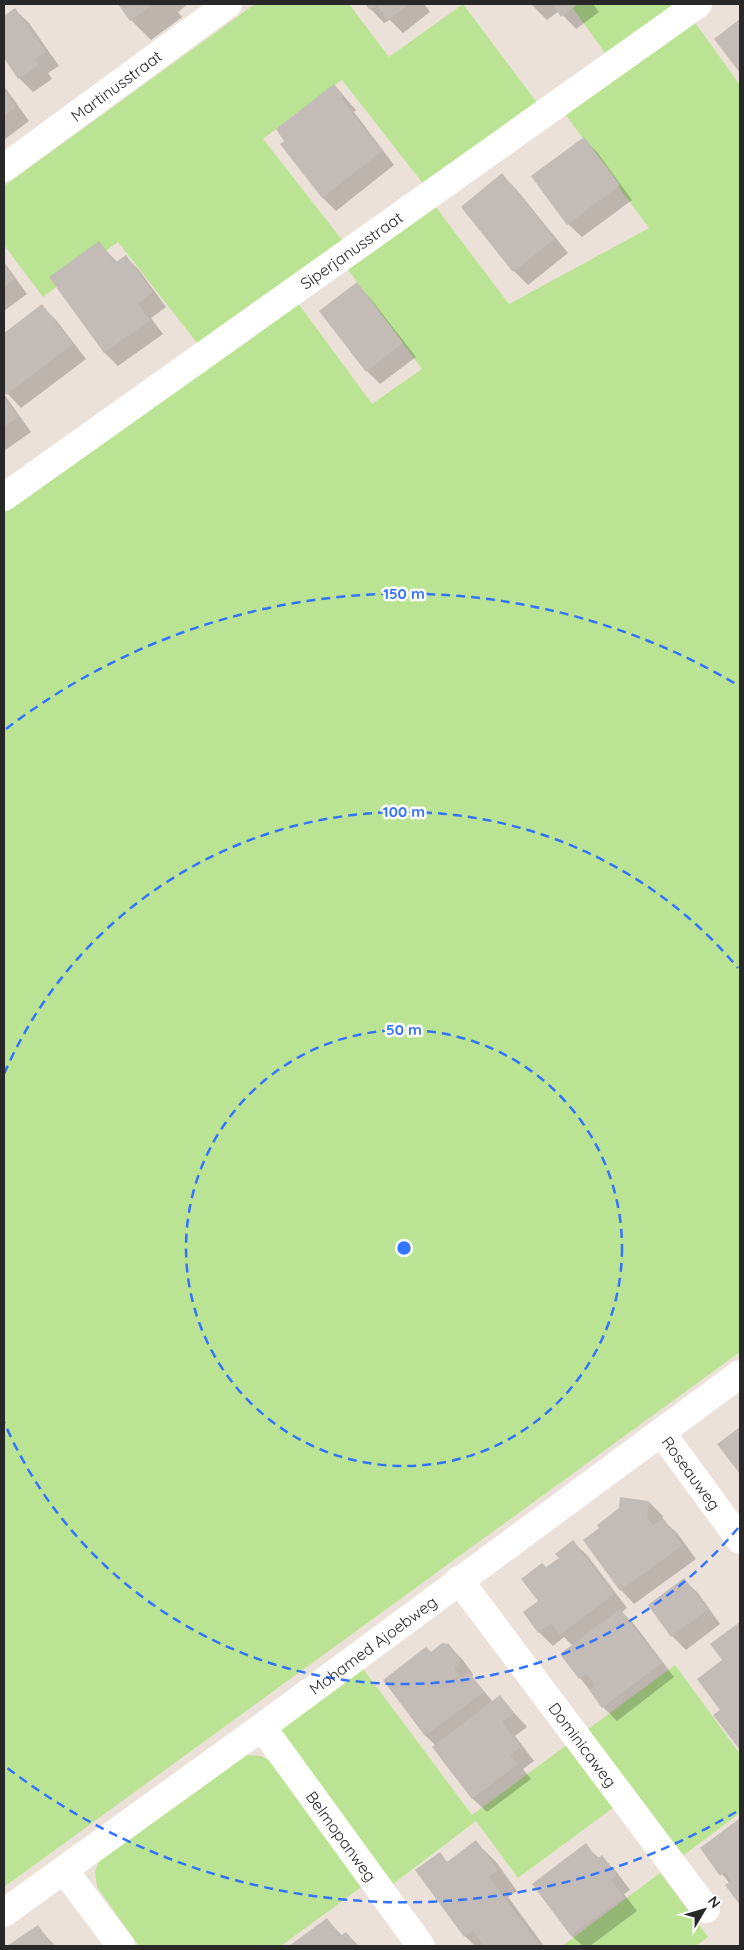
<svg xmlns="http://www.w3.org/2000/svg" width="744" height="1950" font-family="Quicksand,sans-serif">
	<rect width="100%" height="100%" fill="#ebe1d9"/>
	<path fill="#bae493" d="M 255,4 L 349,4 L 389,57 L 463,4 L 538,104 L 425,186 L 342,80 L 263,139 L 346,245 L 201,348 L 118,242 L 43,297 L 4,245 L 4,186 Z
		M 570,4 L 681,4 L 607,56 Z
		M 693,20 L 740,85 L 740,1352 L 4,1887 L 4,512 L 295,299 L 372,404 L 422,369 L 343,263 L 429,198 L 509,304 L 649,228 L 565,114 Z
		M 675,1665 L 740,1754 L 740,1813 L 677,1860 L 583,1733 Z
		M 361,1666 L 472,1815 L 568,1744 L 614,1807 L 518,1878 L 476,1821 L 389,1887 L 278,1733 L 281,1725 Z
		M 247,1755 L 261,1756 L 275,1764 L 364,1885 L 281,1946 L 139,1946 L 97,1887 L 95,1872 L 99,1860 L 235,1761 Z
		M 660,1873 L 708,1937 L 696,1946 L 562,1946 Z"/>
	<path fill="#0003" d="M 119,4 L 188,4 L 178,12 L 182,17 L 151,40 L 131,20 Z
		M 366,4 L 424,4 L 430,12 L 403,33 L 390,20 L 384,23 Z
		M 531,4 L 593,4 L 599,12 L 576,29 L 559,11 L 547,20 Z
		M 15,10 L 29,23 L 59,66 L 48,73 L 52,79 L 33,92 L 19,78 L 4,56 L 4,17 Z
		M 334,85 L 356,110 L 354,112 L 394,165 L 336,211 L 322,197 Z
		M 4,86 L 29,121 L 4,140 Z
		M 583,139 L 597,152 L 632,200 L 582,237 L 568,224 Z
		M 502,175 L 516,189 L 568,253 L 528,285 L 514,271 L 462,207 Z
		M 99,243 L 117,262 L 125,256 L 139,270 L 166,307 L 151,318 L 163,334 L 118,366 L 104,352 Z
		M 4,262 L 27,294 L 4,311 Z
		M 356,284 L 370,298 L 416,357 L 380,384 L 367,371 Z
		M 42,306 L 56,320 L 86,359 L 21,408 L 4,390 L 4,335 Z
		M 4,394 L 31,432 L 4,451 Z
		M 649,1502 L 663,1516 L 662,1519 L 677,1533 L 696,1559 L 634,1604 L 621,1590 Z
		M 573,1542 L 587,1555 L 627,1608 L 622,1612 L 634,1624 L 674,1677 L 617,1721 L 603,1707 L 562,1655 L 573,1646 L 564,1637 L 553,1646 L 539,1632 L 540,1601 L 546,1569 L 560,1558 Z
		M 684,1580 L 698,1593 L 720,1624 L 686,1650 L 672,1636 Z
		M 740,1623 L 740,1748 L 715,1715 L 721,1710 L 724,1660 L 712,1645 Z
		M 448,1645 L 462,1659 L 473,1674 L 472,1677 L 493,1702 L 500,1697 L 527,1727 L 515,1736 L 534,1761 L 523,1769 L 531,1779 L 487,1812 L 473,1799 L 434,1747 L 436,1746 L 426,1736 L 384,1680 Z
		M 740,1820 L 740,1903 L 727,1886 L 730,1884 L 702,1848 Z
		M 476,1842 L 496,1862 L 517,1891 L 508,1897 L 544,1946 L 475,1946 L 465,1936 L 440,1854 L 448,1863 Z
		M 585,1845 L 600,1859 L 602,1857 L 616,1871 L 630,1890 L 624,1894 L 637,1911 L 590,1946 L 583,1946 L 572,1936 L 534,1884 Z
		M 327,1919 L 342,1936 L 346,1933 L 359,1946 L 291,1946 Z
		M 38,1927 L 55,1946 L 9,1946 Z"/>
	<path fill="#c3bbb6" d="M 118,4 L 153,4 L 130,21 Z
		M 365,4 L 410,4 L 388,20 L 377,5 L 370,10 Z
		M 552,4 L 578,4 L 561,17 Z
		M 15,8 L 46,52 L 35,59 L 39,65 L 18,79 L 4,58 L 4,16 Z
		M 740,19 L 740,73 L 714,39 Z
		M 334,84 L 344,96 L 341,98 L 382,151 L 322,198 L 280,144 L 284,141 L 276,129 Z
		M 4,90 L 16,107 L 4,116 Z
		M 584,137 L 620,185 L 567,225 L 531,176 Z
		M 502,173 L 555,239 L 513,272 L 461,207 Z
		M 99,241 L 115,263 L 126,255 L 153,292 L 138,304 L 150,320 L 104,353 L 49,277 Z
		M 4,265 L 15,279 L 4,287 Z
		M 357,282 L 403,343 L 366,372 L 319,311 Z
		M 42,304 L 73,344 L 6,395 L 4,392 L 4,333 Z
		M 4,397 L 18,417 L 4,427 Z
		M 740,1427 L 740,1474 L 717,1444 Z
		M 620,1497 L 649,1501 L 647,1517 L 653,1525 L 663,1518 L 683,1545 L 620,1591 L 583,1540 L 599,1528 L 597,1525 L 619,1508 Z
		M 573,1540 L 614,1594 L 560,1635 L 551,1623 L 538,1633 L 523,1612 L 538,1601 L 521,1579 L 542,1563 L 546,1567 L 559,1558 L 555,1554 Z
		M 684,1578 L 708,1609 L 671,1637 L 648,1605 Z
		M 620,1609 L 662,1663 L 602,1708 L 589,1690 L 595,1685 L 586,1674 L 579,1679 L 560,1654 Z
		M 740,1622 L 740,1750 L 713,1715 L 720,1710 L 697,1679 L 722,1660 L 710,1644 Z
		M 442,1643 L 449,1644 L 460,1659 L 458,1665 L 454,1668 L 461,1677 L 469,1672 L 484,1692 L 425,1736 L 383,1680 L 426,1647 L 431,1652 Z
		M 500,1695 L 514,1713 L 502,1722 L 521,1747 L 510,1755 L 518,1764 L 472,1799 L 432,1747 Z
		M 740,1818 L 740,1905 L 725,1885 L 731,1881 L 725,1872 L 720,1876 L 700,1848 Z
		M 476,1840 L 498,1870 L 489,1877 L 540,1946 L 484,1946 L 473,1931 L 464,1937 L 415,1870 L 440,1852 L 447,1862 Z
		M 586,1843 L 597,1859 L 602,1855 L 617,1875 L 611,1880 L 624,1897 L 571,1936 L 532,1884 Z
		M 327,1918 L 340,1936 L 346,1932 L 357,1946 L 289,1946 Z
		M 38,1925 L 52,1946 L 7,1946 Z"/>
	<g fill="none" stroke-linecap="round" stroke-linejoin="round">
		<g stroke="#fff" stroke-width="28">
			<path id="s1" d="M 4,168 L 228,4"/>
			<path id="s2" d="M 4,497 L 698,4"/>
			<path id="s3" d="M 661,1432 L 740,1540"/>
			<path id="s4" d="M 459,1580 L 706,1909"/>
			<path id="s5" d="M 262,1727 L 421,1946"/>
			<path d="M 64,1870 L 121,1946"/>
			<path id="s6" d="M 4,1913 L 262,1727 L 740,1374"/>
		</g>
	</g>
	<g fill="none" stroke="#3274ff" stroke-width="2.5" stroke-dasharray="9 6">
		<circle cx="404" cy="1248" r="218"/>
		<path d="M738 1528A436 436 0 0 1 4 1422M4 1074A436 436 0 0 1 738 968"/>
		<path d="M736 1812A654 654 0 0 1 6 1767M6 729A654 654 0 0 1 736 684"/>
	</g>
	<g text-anchor="middle" dominant-baseline="central" stroke-width="5" stroke-linejoin="round" paint-order="stroke">
		<g font-size="16" fill="#282828" stroke="#fff">
			<text stroke="none"><textPath href="#s1" startOffset="139">Martinusstraat</textPath></text>
			<text stroke="none"><textPath href="#s2" startOffset="426">Siperjanusstraat</textPath></text>
			<text stroke="none"><textPath href="#s3" startOffset="51">Roseauweg</textPath></text>
			<text stroke="none"><textPath href="#s6" startOffset="456">Mohamed Ajoebweg</textPath></text>
			<text stroke="none"><textPath href="#s4" startOffset="206">Dominicaweg</textPath></text>
			<text stroke="none"><textPath href="#s5" startOffset="135">Belmopanweg</textPath></text>
		</g>
	</g>
	<circle cx="404" cy="1248" r="8" fill="#3274ff" stroke="#fff" stroke-width="2.5"/>
	<g font-size="15" text-anchor="middle" font-weight="bold" fill="#3274ff" stroke="#fff" stroke-width="5" stroke-linejoin="round" paint-order="stroke">
		<text x="404" y="599">150 m</text>
		<text x="404" y="817">100 m</text>
		<text x="404" y="1035">50 m</text>
	</g>
	<rect width="744" height="1950" fill="none" stroke="#282828" stroke-width="10"/>
	<g transform="translate(704 1910) rotate(52)" stroke="#ffffff" stroke-width="4" paint-order="stroke">
	<path d="M0-4L9 19L0 12L-9 19Z" fill="#282828"/>
	<text y="-8" font-size="14" font-weight="bold" text-anchor="middle" fill="#282828">N</text>
	</g>
</svg>
